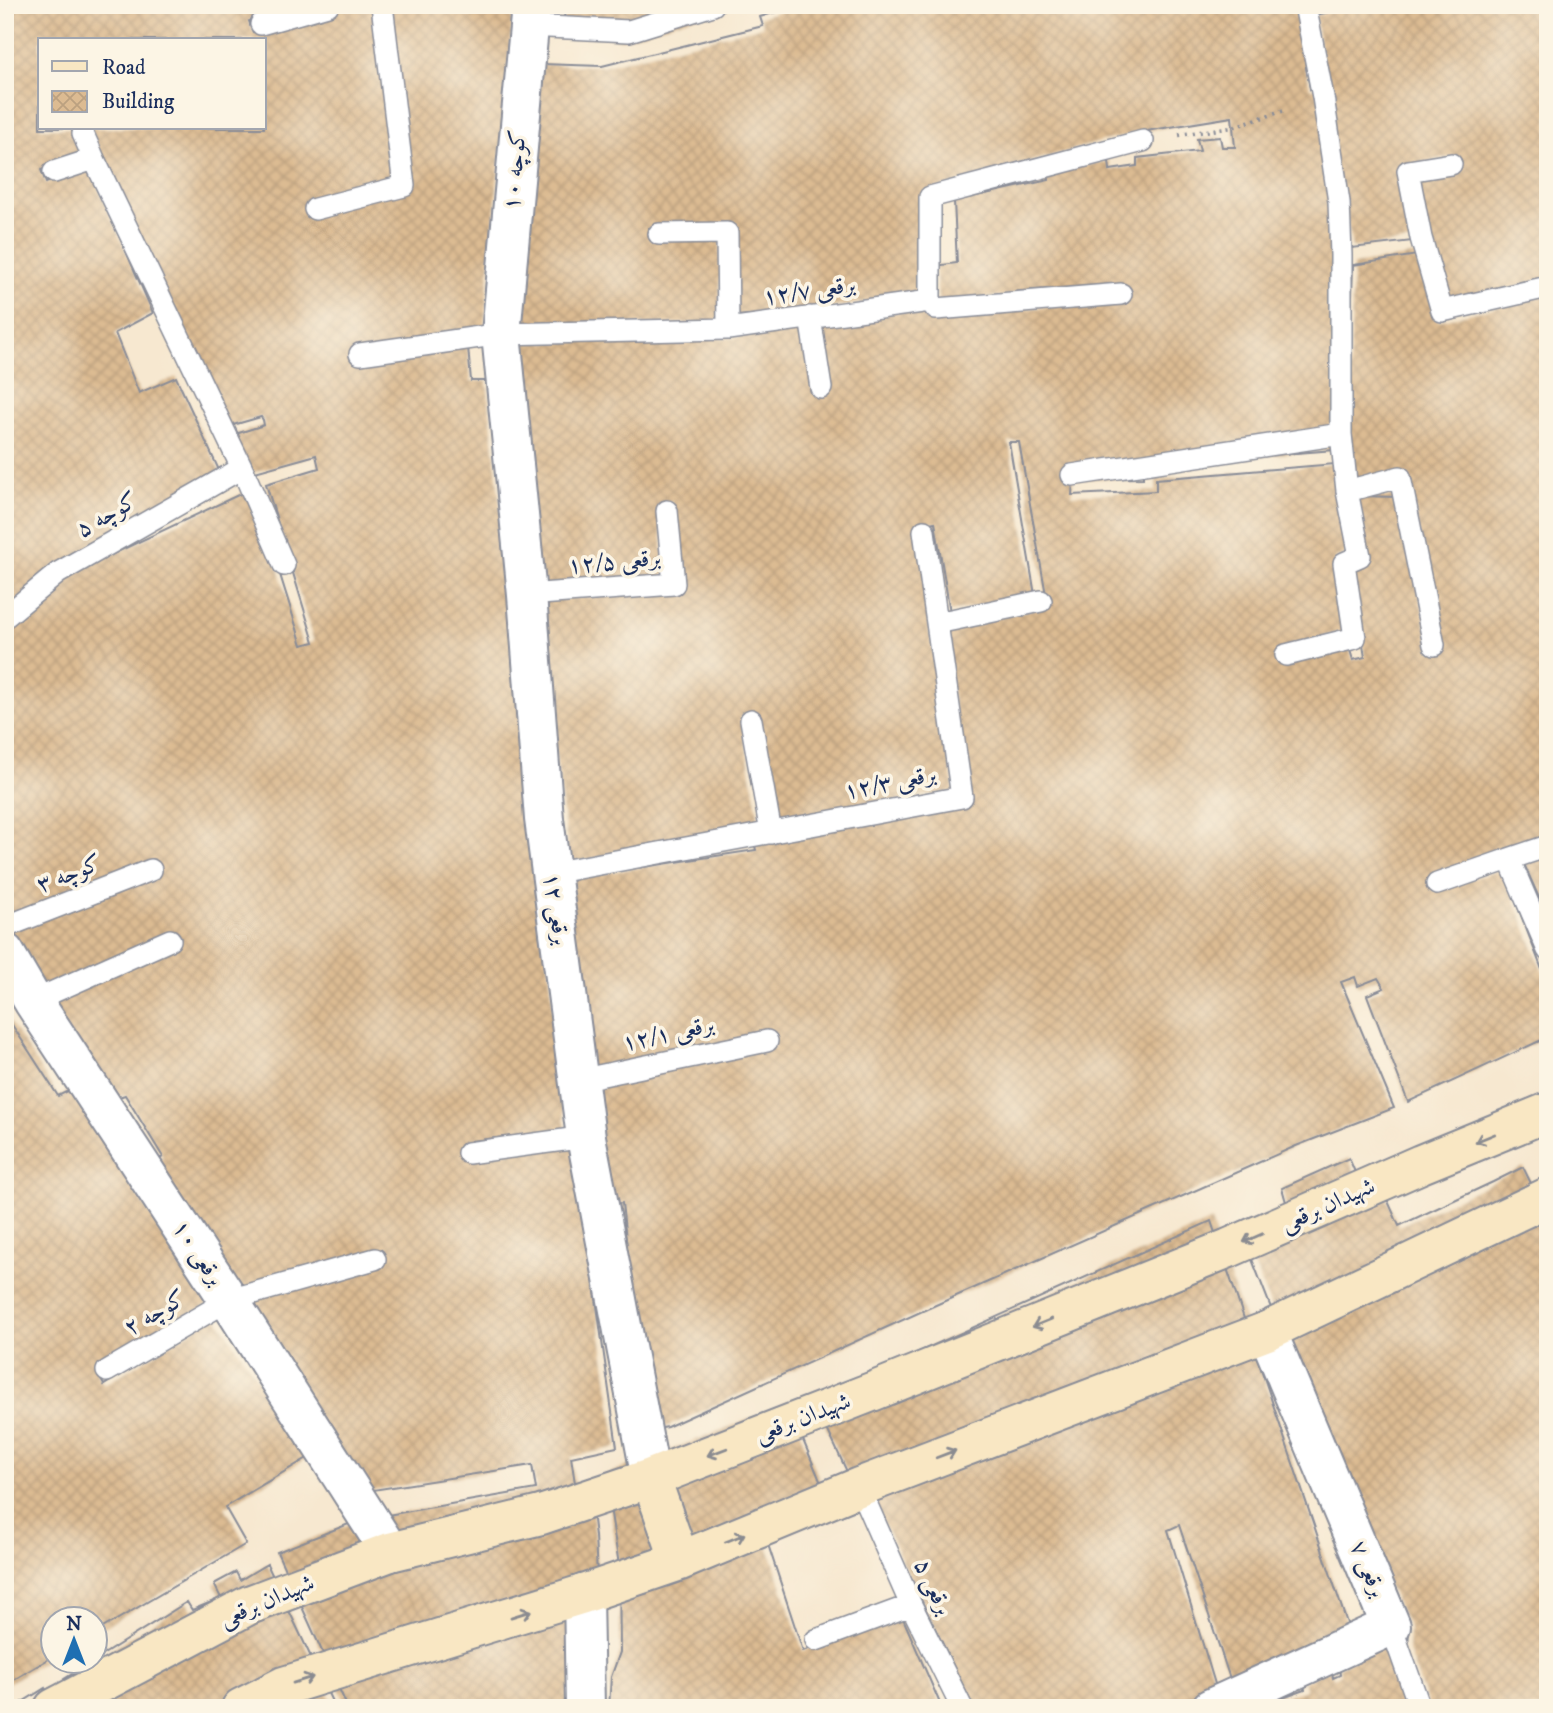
<svg xmlns="http://www.w3.org/2000/svg" width="1553" height="1713" font-family="'IM FELL DW Pica',Amiri,serif">
	<defs>
		<pattern id="building-cross-hatch" width="8" height="8" patternUnits="userSpaceOnUse" patternTransform="scale(1.75)"><rect width="8" height="8" fill="#dcbb92"/><path d="M0 0l8 8M0 8l8-8" fill="none" stroke="#bca180"/></pattern>
	</defs>
	<rect width="100%" height="100%" fill="#fcf5e5"/>
	<filter id="ink" filterUnits="userSpaceOnUse"><feTurbulence type="fractalNoise" baseFrequency=".0143" numOctaves="2"/><feDisplacementMap in="SourceGraphic" scale="14" xChannelSelector="R" yChannelSelector="G"/><feConvolveMatrix kernelMatrix="1 2 1 2 8 2 1 2 1" color-interpolation-filters="sRGB"/></filter>
	<filter id="wash" filterUnits="userSpaceOnUse"><feTurbulence type="fractalNoise" baseFrequency=".00686" numOctaves="4" result="noise"/><feDisplacementMap in="SourceGraphic" scale="28" xChannelSelector="R" yChannelSelector="G"/><feGaussianBlur stdDeviation="1.57" result="paint"/><feColorMatrix in="noise" values="0 0 0 0 0 0 0 0 0 0 0 0 0 0 0 0 0 1.4 0 .05"/><feComposite in="paint" operator="in"/></filter>
	<g filter="url(#wash)">
		<rect width="100%" height="100%" fill="#f7e8d0"/>
		<g id="blocks">
			<path fill="url(#building-cross-hatch)" d="M 5,5 L 297,5 L 249,21 L 253,32 L 348,5 L 376,5 L 412,192 L 388,5 L 514,5 L 484,328 L 468,347 L 471,381 L 487,381 L 566,1130 L 471,1141 L 471,1156 L 574,1144 L 617,1447 L 571,1457 L 575,1483 L 588,1480 L 595,1536 L 598,1595 L 587,1708 L 341,1708 L 346,1704 L 277,1552 L 359,1520 L 536,1489 L 532,1465 L 367,1491 L 233,1291 L 153,1162 L 163,1157 L 125,1095 L 110,1100 L 42,991 L 11,934 L 5,918 L 5,627 L 62,578 L 253,488 L 302,645 L 314,642 L 266,484 L 319,468 L 316,455 L 237,477 L 223,438 L 264,425 L 263,420 L 261,417 L 219,429 L 89,128 L 264,128 L 264,40 L 40,40 L 40,128 L 71,128 L 82,154 L 41,170 L 46,183 L 89,167 L 153,313 L 115,333 L 139,393 L 176,377 L 224,481 L 5,609 Z
				M 565,5 L 728,5 L 728,6 L 620,40 L 564,21 Z
				M 798,5 L 1295,5 L 1310,89 L 1326,87 L 1315,15 L 1364,5 L 1548,5 L 1548,278 L 1447,304 L 1424,229 L 1416,177 L 1458,169 L 1454,156 L 1398,167 L 1413,241 L 1352,248 L 1344,202 L 1333,202 L 1339,258 L 1334,450 L 1143,465 L 1143,478 L 1073,479 L 1072,495 L 1156,491 L 1156,479 L 1335,464 L 1353,550 L 1336,558 L 1347,630 L 1279,650 L 1281,663 L 1349,647 L 1353,660 L 1365,657 L 1350,565 L 1368,561 L 1355,496 L 1399,497 L 1431,651 L 1441,649 L 1410,484 L 1352,485 L 1347,456 L 1353,265 L 1417,255 L 1438,321 L 1548,295 L 1548,838 L 1430,880 L 1434,891 L 1503,869 L 1548,985 L 1548,1037 L 1408,1102 L 1367,995 L 1384,988 L 1378,978 L 1358,986 L 1355,977 L 1341,982 L 1394,1108 L 1296,1146 L 938,1304 L 667,1427 L 639,1433 L 612,1253 L 627,1248 L 622,1203 L 606,1205 L 593,1085 L 775,1047 L 772,1036 L 590,1071 L 564,879 L 756,850 L 754,841 L 967,802 L 943,628 L 1048,606 L 1019,442 L 1009,442 L 1035,595 L 950,612 L 935,522 L 924,524 L 938,615 L 928,621 L 954,791 L 776,823 L 755,713 L 741,716 L 760,826 L 569,863 L 537,601 L 682,591 L 672,502 L 659,504 L 665,575 L 536,587 L 521,426 L 510,343 L 731,338 L 808,326 L 817,392 L 826,391 L 816,325 L 924,308 L 929,316 L 1126,301 L 1124,287 L 938,301 L 935,266 L 957,263 L 954,201 L 1049,180 L 1048,172 L 1109,161 L 1110,170 L 1137,166 L 1137,158 L 1200,151 L 1197,139 L 1220,137 L 1222,147 L 1235,147 L 1232,117 L 1152,130 L 1103,141 L 923,192 L 922,293 L 809,311 L 735,316 L 733,225 L 649,228 L 651,240 L 720,239 L 720,318 L 707,323 L 516,326 L 541,64 L 602,66 L 763,26 L 760,17 Z
				M 1548,856 L 1548,918 L 1524,864 Z
				M 5,1014 L 58,1096 L 70,1090 L 208,1304 L 97,1373 L 104,1385 L 216,1316 L 309,1457 L 225,1507 L 246,1544 L 94,1633 L 94,1618 L 52,1618 L 52,1657 L 5,1685 Z
				M 1349,1158 L 1359,1182 L 1376,1174 L 1399,1226 L 1493,1182 L 1523,1167 L 1548,1218 L 1548,1708 L 1429,1708 L 1408,1651 L 1409,1628 L 1344,1495 L 1239,1226 L 1288,1209 L 1282,1188 Z
				M 1211,1221 L 1349,1629 L 1237,1700 L 1179,1525 L 1168,1530 L 1222,1707 L 974,1708 L 870,1495 L 856,1491 L 813,1399 Z
				M 788,1404 L 821,1483 L 758,1514 L 803,1651 L 902,1616 L 942,1708 L 609,1708 L 611,1677 L 620,1652 L 619,1565 L 605,1475 Z
				M 267,1564 L 335,1708 L 81,1708 L 64,1679 L 187,1602 L 192,1610 L 221,1598 L 214,1584 L 236,1572 L 240,1580 Z
				M 1380,1646 L 1389,1649 L 1411,1708 L 1255,1708 L 1280,1693 L 1283,1698 L 1305,1690 L 1304,1681 L 1331,1669 L 1333,1678 L 1340,1675 L 1339,1667 Z
				M 45,1688 L 56,1708 L 13,1708 Z"/>
		</g>
	</g>
	<g filter="url(#ink)">
		<use href="#blocks" fill-opacity="0" stroke="#898c97" stroke-width="2"/>
		<g fill="none" stroke-linecap="round" stroke-linejoin="round">
			<g stroke="#898c97" stroke-width="24">
				<path id="lane" d="M 261,24 L 328,5
					M 528,26 L 629,31 L 713,5
					M 83,134 L 94,159 L 242,468 L 284,565
					M 1451,164 L 1408,171 L 1421,238 L 1442,311 L 1548,287
					M 54,172 L 94,159
					M 315,209 L 404,186 L 382,5
					M 659,234 L 727,233 L 728,329
					M 930,301 L 930,197 L 1143,141
					M 810,317 L 821,388
					M 360,354 L 501,334 L 728,329 L 930,301 L 936,309 L 1121,294
					M 1072,475 L 1341,434
					M 1347,491 L 1400,477 L 1434,645
					M 924,531 L 937,623
					M 527,595 L 674,584 L 667,511
					M 5,617 L 58,573 L 242,468
					M 1286,655 L 1355,638 L 1344,563 L 1360,556 L 1347,491 L 1341,434 L 1341,255 L 1339,202 L 1323,97 L 1305,5
					M 751,720 L 771,833
					M 1509,859 L 1548,846
					M 551,873 L 962,797 L 937,623 L 1041,601
					M 1437,884 L 1509,859 L 1548,950
					M 5,927 L 151,870
					M 33,1001 L 170,940
					M 579,1080 L 767,1041
					M 468,1153 L 586,1137
					M 107,1371 L 229,1300 L 375,1259
					M 859,1487 L 911,1605 L 962,1708
					M 1391,1626 L 1420,1708
					M 816,1640 L 911,1605"/>
			</g>
			<g stroke="#898c97" stroke-width="42">
				<path id="street" d="M 531,5 L 501,334 L 527,595 L 544,819 L 586,1137 L 651,1478
					M 5,953 L 33,1001 L 229,1300 L 390,1552
					M 583,1594 L 585,1708
					M 1211,1708 L 1391,1626 L 1267,1331"/>
			</g>
			<g stroke="#898c97" stroke-width="42">
				<path id="secondary" d="M 651,1478 L 680,1561
					M 54,1708 L 249,1605 L 390,1552 L 541,1515 L 651,1478 L 874,1391 L 1229,1248 L 1421,1164 L 1548,1112
					M 241,1708 L 284,1686 L 583,1594 L 680,1561 L 859,1487 L 1267,1331 L 1548,1197"/>
			</g>
			<path stroke="#898c97" stroke-width="4.5" stroke-dasharray="2 5" stroke-linecap="butt" d="M 1179,135 L 1233,127 L 1285,110"/>
			<use href="#lane" stroke="#fff" stroke-width="21"/>
			<use href="#street" stroke="#fff" stroke-width="38"/>
			<use href="#secondary" stroke="#f9e7c3" stroke-width="38"/>
		</g>
		<defs><path id="oneway-shaft" d="M-6 0H5M1.5-3L5.5 0L1.5 3" fill="none" stroke-width="1.6" stroke-linecap="round" stroke-linejoin="round" transform="scale(1.75)"/></defs>
		<g stroke="#8a8b90">
			<use href="#oneway-shaft" transform="translate(1485 1138) rotate(158)"/>
			<use href="#oneway-shaft" transform="translate(1253 1238) rotate(156)"/>
			<use href="#oneway-shaft" transform="translate(1042 1323) rotate(158)"/>
			<use href="#oneway-shaft" transform="translate(717 1452) rotate(159)"/>
			<use href="#oneway-shaft" transform="translate(946 1454) rotate(-21)"/>
			<use href="#oneway-shaft" transform="translate(735 1538) rotate(-22)"/>
			<use href="#oneway-shaft" transform="translate(521 1614) rotate(-17)"/>
			<use href="#oneway-shaft" transform="translate(303 1680) rotate(-17)"/>
		</g>
	</g>
	<g text-anchor="middle" dominant-baseline="central" stroke-width="7" stroke-linejoin="round" paint-order="stroke">
		<g font-size="24" fill="#1b2f5e" stroke="#fcf5e5">
			<text transform="translate(515 170) rotate(-85)">کوچه ۱۰</text>
			<text transform="translate(809 291) rotate(-8)">برقعی ۱۲/۷</text>
			<text transform="translate(107 515) rotate(-30)">کوچه ۵</text>
			<text transform="translate(614 562) rotate(-5)">برقعی ۱۲/۵</text>
			<text transform="translate(890 783) rotate(-11)">برقعی ۱۲/۳</text>
			<text transform="translate(69 874) rotate(-21)">کوچه ۳</text>
			<text transform="translate(556 909) rotate(82)">برقعی ۱۲</text>
			<text transform="translate(668 1034) rotate(-12)">برقعی ۱۲/۱</text>
			<text transform="translate(1328 1205) rotate(-24)">شهیدان برقعی</text>
			<text transform="translate(198 1253) rotate(57)">برقعی ۱۰</text>
			<text transform="translate(155 1313) rotate(-30)">کوچه ۲</text>
			<text transform="translate(803 1418) rotate(-21)">شهیدان برقعی</text>
			<text transform="translate(1368 1569) rotate(68)">برقعی ۷</text>
			<text transform="translate(933 1587) rotate(65)">برقعی ۵</text>
			<text transform="translate(267 1601) rotate(-23)">شهیدان برقعی</text>
		</g>
	</g>
	<rect width="1553" height="1713" fill="none" stroke="#fcf5e5" stroke-width="28"/>
	<rect x="38" y="38" width="228" height="91" fill="#fcf5e5" stroke="#a2a6af" stroke-width="2"/>
	<rect x="52" y="61" width="35" height="10" fill="#f9e7c3" stroke="#a2a6af" stroke-width="2"/>
	<text x="102" y="74" font-size="21" fill="#1b2f5e">Road</text>
	<rect x="52" y="91" width="35" height="21" fill="url(#building-cross-hatch)" stroke="#a2a6af" stroke-width="2"/>
	<text x="102" y="108" font-size="21" fill="#1b2f5e">Building</text>
	<g transform="translate(74 1640)"><circle r="33" fill="#fcf5e5" stroke="#a2a6af" stroke-width="2"/>
	<path d="M0-5L12 26L0 18L-12 26Z" fill="#1f6fb2"/>
	<text y="-10" font-size="19" font-weight="bold" text-anchor="middle" fill="#1b2f5e">N</text>
	</g>
</svg>
